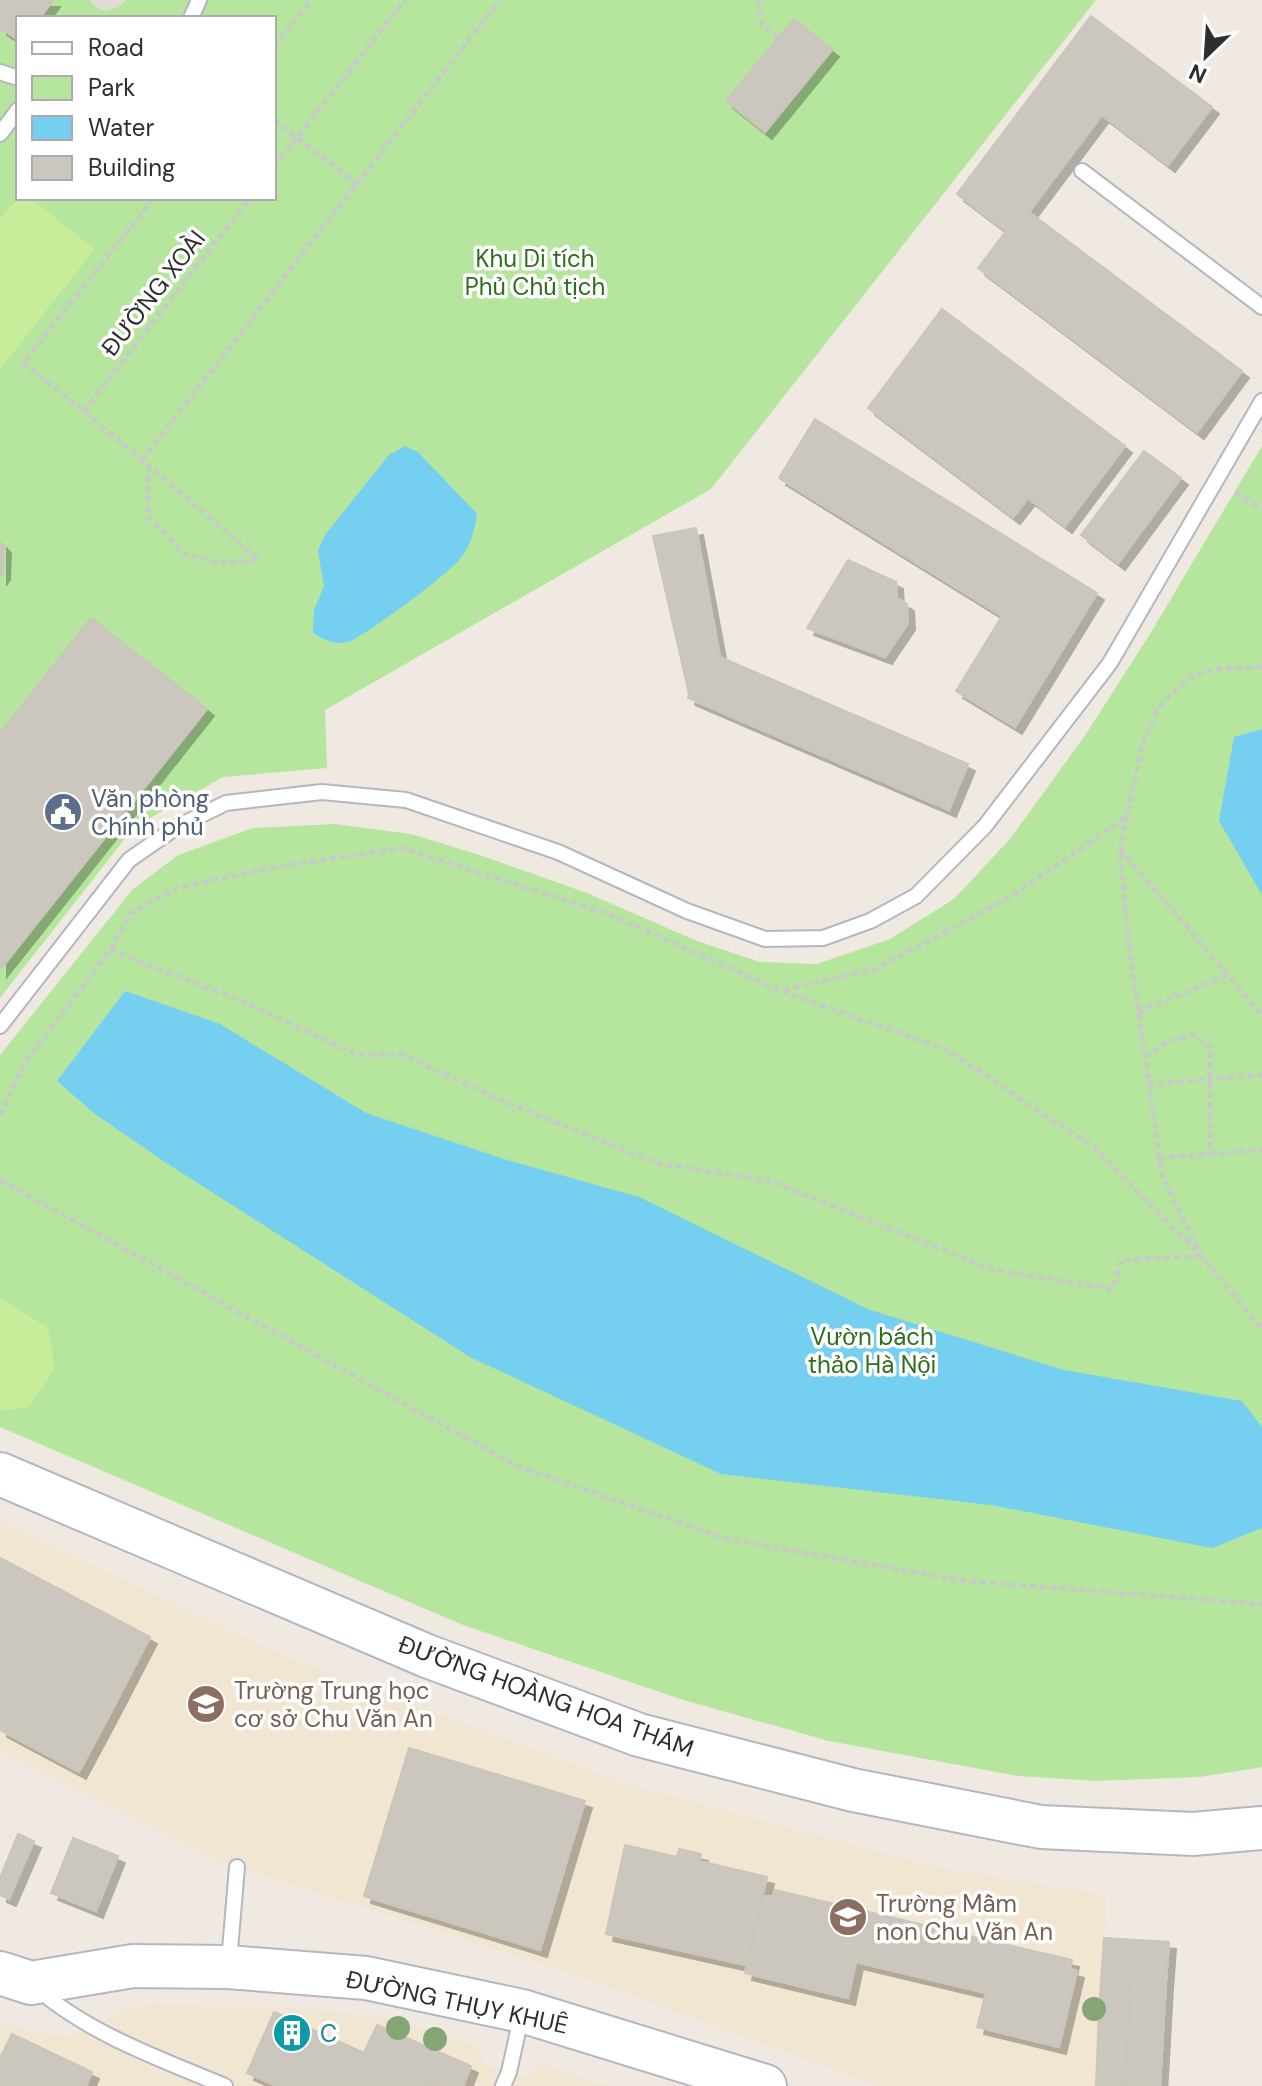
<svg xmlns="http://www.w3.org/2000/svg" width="1262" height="2086" font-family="'DM Sans',sans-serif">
	<defs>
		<filter id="shadow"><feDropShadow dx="7" dy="7" stdDeviation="0" flood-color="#0004"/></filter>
	</defs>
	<rect width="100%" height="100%" fill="#efe9e1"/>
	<path fill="#f0e6d1" d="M 0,1521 L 286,1657 L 630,1785 L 935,1867 L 1106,1895 L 1096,2086 L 878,2086 L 573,1974 L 221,1862 L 0,1751 Z
		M 149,2004 L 309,2009 L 381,2017 L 478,2046 L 483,2055 L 482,2064 L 528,2078 L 534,2070 L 543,2065 L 609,2086 L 0,2086 L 0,2022 L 36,2033 L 69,2037 L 94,2027 L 119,2011 Z"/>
	<path fill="#b6e59e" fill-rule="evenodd" d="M 0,0 L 1096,0 L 711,489 L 325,710 L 327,768 L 223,777 L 134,827 L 0,998 ZM 18,18 L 274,18 L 274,198 L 18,198 Z
		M 1262,446 L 1262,1767 L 1200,1777 L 1096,1781 L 1018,1776 L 829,1741 L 680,1699 L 463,1625 L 0,1427 L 0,1055 L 133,889 L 178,855 L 253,828 L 335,824 L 411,834 L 480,855 L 587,893 L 697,941 L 760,962 L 817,964 L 890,939 L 954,899 L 1010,839 L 1086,734 L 1150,634 Z"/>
	<path fill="#c9ec9a" d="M 18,197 L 30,198 L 95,249 L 0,369 L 0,219 Z
		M 0,1297 L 48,1328 L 55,1369 L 29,1407 L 0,1411 Z"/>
	<path fill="#dfdcd8" d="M 90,0 L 126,0 L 118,7 L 105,11 L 94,6 Z"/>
	<path fill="#75cff0" d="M 405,446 L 418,452 L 477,514 C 475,531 470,547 459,560 C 448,574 364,637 348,642 C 334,645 324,640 313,633 L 314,610 L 324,586 L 318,551 L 325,535 L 389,455 Z
		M 1262,729 L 1262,895 L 1219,821 L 1234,737 Z
		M 125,991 L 220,1024 L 366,1113 L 507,1160 L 639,1197 L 870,1310 L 1064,1370 L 1242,1401 L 1262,1427 L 1262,1528 L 1212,1548 L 991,1505 L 721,1474 L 470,1357 L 168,1164 L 95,1114 L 57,1081 Z"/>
	<path fill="#cbc7bf" stroke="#cbc5ba" stroke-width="2" filter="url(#shadow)" d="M 0,0 L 53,0 L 40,18 L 18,18 L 18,40 L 0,28 Z
		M 1091,16 L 1212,107 L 1168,165 L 1102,115 L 1029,212 L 1242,371 L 1197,432 L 978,268 L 1006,231 L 957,194 Z
		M 794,19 L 832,50 L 765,132 L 726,101 Z
		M 942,309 L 1125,446 L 1065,526 L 1028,498 L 1013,517 L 868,408 Z
		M 815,419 L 1097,593 L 1015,727 L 956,691 L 1002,616 L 779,478 Z
		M 1144,451 L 1181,478 L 1118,563 L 1081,535 Z
		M 696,528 L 720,657 L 968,764 L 949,810 L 688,698 L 689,694 L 653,536 Z
		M 0,542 L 4,546 L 3,573 L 0,577 Z
		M 848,560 L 896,582 L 897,598 L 907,604 L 908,623 L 885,657 L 807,628 Z
		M 91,618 L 207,709 L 0,970 L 0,733 Z
		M 0,1558 L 150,1637 L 121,1693 L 0,1631 Z
		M 0,1631 L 121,1693 L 109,1716 L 0,1660 Z
		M 0,1660 L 109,1716 L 79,1772 L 0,1730 Z
		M 409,1748 L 585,1801 L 540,1950 L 364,1896 Z
		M 18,1834 L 34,1841 L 9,1899 L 0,1895 L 0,1878 Z
		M 73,1838 L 118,1856 L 96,1911 L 51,1893 Z
		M 625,1845 L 677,1857 L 679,1849 L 701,1854 L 699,1861 L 767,1877 L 746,1965 L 606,1934 Z
		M 775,1890 L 1072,1960 L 1070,1969 L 1077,1971 L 1059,2047 L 977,2027 L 986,1993 L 856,1962 L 848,1998 L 745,1973 L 763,1895 L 773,1897 Z
		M 1104,1938 L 1169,1942 L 1166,1982 L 1131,1979 L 1129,2012 L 1099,2010 Z
		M 1131,1979 L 1166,1982 L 1160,2086 L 1125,2086 Z
		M 1099,2010 L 1129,2012 L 1125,2086 L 1096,2086 Z
		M 274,2012 L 364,2053 L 440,2086 L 277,2086 L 247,2073 Z
		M 377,2025 L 471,2066 L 463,2086 L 440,2086 L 364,2053 Z
		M 12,2034 L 92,2072 L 86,2086 L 0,2086 L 0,2058 Z"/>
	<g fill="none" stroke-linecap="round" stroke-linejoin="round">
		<g stroke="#b4b7c1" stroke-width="18">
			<path id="service" d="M 191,18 L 199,0
				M 0,72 L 18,78
				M 0,134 L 18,110
				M 1082,171 L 1262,307
				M 0,1026 L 129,860 L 175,828 L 226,803 L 322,792 L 406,800 L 558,852 L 687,911 L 765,939 L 823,938 L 870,921 L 916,896 L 985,826 L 1110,663 L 1262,401
				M 229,1962 L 237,1867
				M 40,1991 C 92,2035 163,2060 225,2086
				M 503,2086 L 509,2072 L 522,2013"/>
		</g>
		<g stroke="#b4b7c1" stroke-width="46">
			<path id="secondary" d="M 0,1474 L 427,1656 L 639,1735 L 853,1790 L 1041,1827 L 1193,1834 L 1262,1828
				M 0,1973 L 31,1983 L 133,1966 L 228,1967 L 366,1978 L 522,2011 L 765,2086"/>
		</g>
		<path stroke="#c9c9c9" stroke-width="5" stroke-dasharray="6 4" stroke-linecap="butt" d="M 758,0 L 762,25 L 778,38
			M 274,47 L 311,0
			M 274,120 L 357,184
			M 274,167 L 405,0
			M 84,411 L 250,198
			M 142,460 L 500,0
			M 149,466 L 148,516 L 185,554 L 221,563 L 259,560 C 181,493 104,426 23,363 L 154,198
			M 1235,493 L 1262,508
			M 1262,667 L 1216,669 L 1190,677 L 1158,708 L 1142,745 L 1120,849 L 1129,947 L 1162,1175 L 1201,1256 L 1262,1329
			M 1120,849 L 1262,1015
			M 110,950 L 242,1001 L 358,1055 L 403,1055 L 498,1099 L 657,1163 L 770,1181 L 994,1270 L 1113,1289 L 1121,1260 L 1200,1256
			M 784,990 L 875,969 L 1007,899 L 1125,818
			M 1138,1012 L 1228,975
			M 1145,1057 L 1167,1042 L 1193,1035 L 1210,1046 L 1210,1154
			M 1148,1084 L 1262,1075
			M 0,1115 L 25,1062 L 110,950 L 131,913 L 176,888 L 276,867 L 402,848 L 609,914 L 781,991 L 945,1049 L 1094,1147 L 1201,1256
			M 1159,1158 L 1262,1150
			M 0,1180 L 517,1466 L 727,1539 L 966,1581 L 1262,1604"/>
		<use href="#service" stroke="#fff" stroke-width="14"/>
		<use href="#secondary" stroke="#fff" stroke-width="42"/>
	</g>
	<g fill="#84a574">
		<circle cx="1094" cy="2009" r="12"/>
		<circle cx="398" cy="2028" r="12"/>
		<circle cx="435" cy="2039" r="12"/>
	</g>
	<defs>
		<g id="civic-disc" transform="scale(2)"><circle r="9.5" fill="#5c6f8a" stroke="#fff"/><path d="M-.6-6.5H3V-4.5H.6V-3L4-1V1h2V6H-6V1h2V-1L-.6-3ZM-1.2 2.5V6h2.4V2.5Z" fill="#fff"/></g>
		<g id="school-disc" transform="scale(2)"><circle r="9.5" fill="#8d6e63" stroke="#fff"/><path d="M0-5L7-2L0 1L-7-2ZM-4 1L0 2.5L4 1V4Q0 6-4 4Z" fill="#fff"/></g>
		<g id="building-disc" transform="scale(2)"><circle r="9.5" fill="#0f9aa8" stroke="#fff"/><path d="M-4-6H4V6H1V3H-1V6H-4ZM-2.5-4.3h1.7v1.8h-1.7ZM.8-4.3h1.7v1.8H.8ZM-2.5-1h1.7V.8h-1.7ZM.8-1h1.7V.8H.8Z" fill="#fff"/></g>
	</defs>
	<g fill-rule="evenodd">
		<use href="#civic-disc" x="63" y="812"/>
		<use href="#school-disc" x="206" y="1704"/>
		<use href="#school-disc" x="848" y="1917"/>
		<use href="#building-disc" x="292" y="2033"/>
	</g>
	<g text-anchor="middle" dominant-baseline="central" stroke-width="7" stroke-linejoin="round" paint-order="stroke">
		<g font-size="24" fill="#2c6e1b" stroke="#fff">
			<text x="535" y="258">Khu Di tích<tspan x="535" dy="28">Phủ Chủ tịch</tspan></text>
			<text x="872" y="1336">Vườn bách<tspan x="872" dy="28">thảo Hà Nội</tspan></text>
		</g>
		<g font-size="24" fill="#2e2e2e" stroke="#fff">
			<text transform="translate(153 293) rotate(-52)">ĐƯỜNG XOÀI</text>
			<text transform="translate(546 1696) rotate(20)">ĐƯỜNG HOÀNG HOA THÁM</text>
			<text transform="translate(457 2002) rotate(12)">ĐƯỜNG THỤY KHUÊ</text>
		</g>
		<g font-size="24" fill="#4e5e75" stroke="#fff" text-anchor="start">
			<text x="91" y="798">Văn phòng<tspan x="91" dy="28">Chính phủ</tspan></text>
		</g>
		<g font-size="24" fill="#785e54" stroke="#fff" text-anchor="start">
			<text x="234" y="1690">Trường Trung học<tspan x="234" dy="28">cơ sở Chu Văn An</tspan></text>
			<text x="876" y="1903">Trường Mầm<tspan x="876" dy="28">non Chu Văn An</tspan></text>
		</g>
		<g font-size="24" fill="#0d838f" stroke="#fff" text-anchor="start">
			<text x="320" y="2033">C</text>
		</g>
	</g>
	<rect x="16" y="16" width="260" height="184" fill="#ffffff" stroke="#ababab" stroke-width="2"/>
	<rect x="32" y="42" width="40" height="12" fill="#ffffff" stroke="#ababab" stroke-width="2"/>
	<text x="88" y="56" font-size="24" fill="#2e2e2e">Road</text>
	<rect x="32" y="76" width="40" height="24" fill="#b6e59e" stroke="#ababab" stroke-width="2"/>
	<text x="88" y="96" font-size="24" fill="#2e2e2e">Park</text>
	<rect x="32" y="116" width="40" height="24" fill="#75cff0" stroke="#ababab" stroke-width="2"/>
	<text x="88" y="136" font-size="24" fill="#2e2e2e">Water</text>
	<rect x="32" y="156" width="40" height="24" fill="#cbc7bf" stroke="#ababab" stroke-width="2"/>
	<text x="88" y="176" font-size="24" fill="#2e2e2e">Building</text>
	<g transform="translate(1206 56) rotate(205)" stroke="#ffffff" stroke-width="6" paint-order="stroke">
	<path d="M0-6L14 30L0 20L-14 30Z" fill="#2e2e2e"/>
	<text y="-12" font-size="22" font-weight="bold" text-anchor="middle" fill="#2e2e2e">N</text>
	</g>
</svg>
